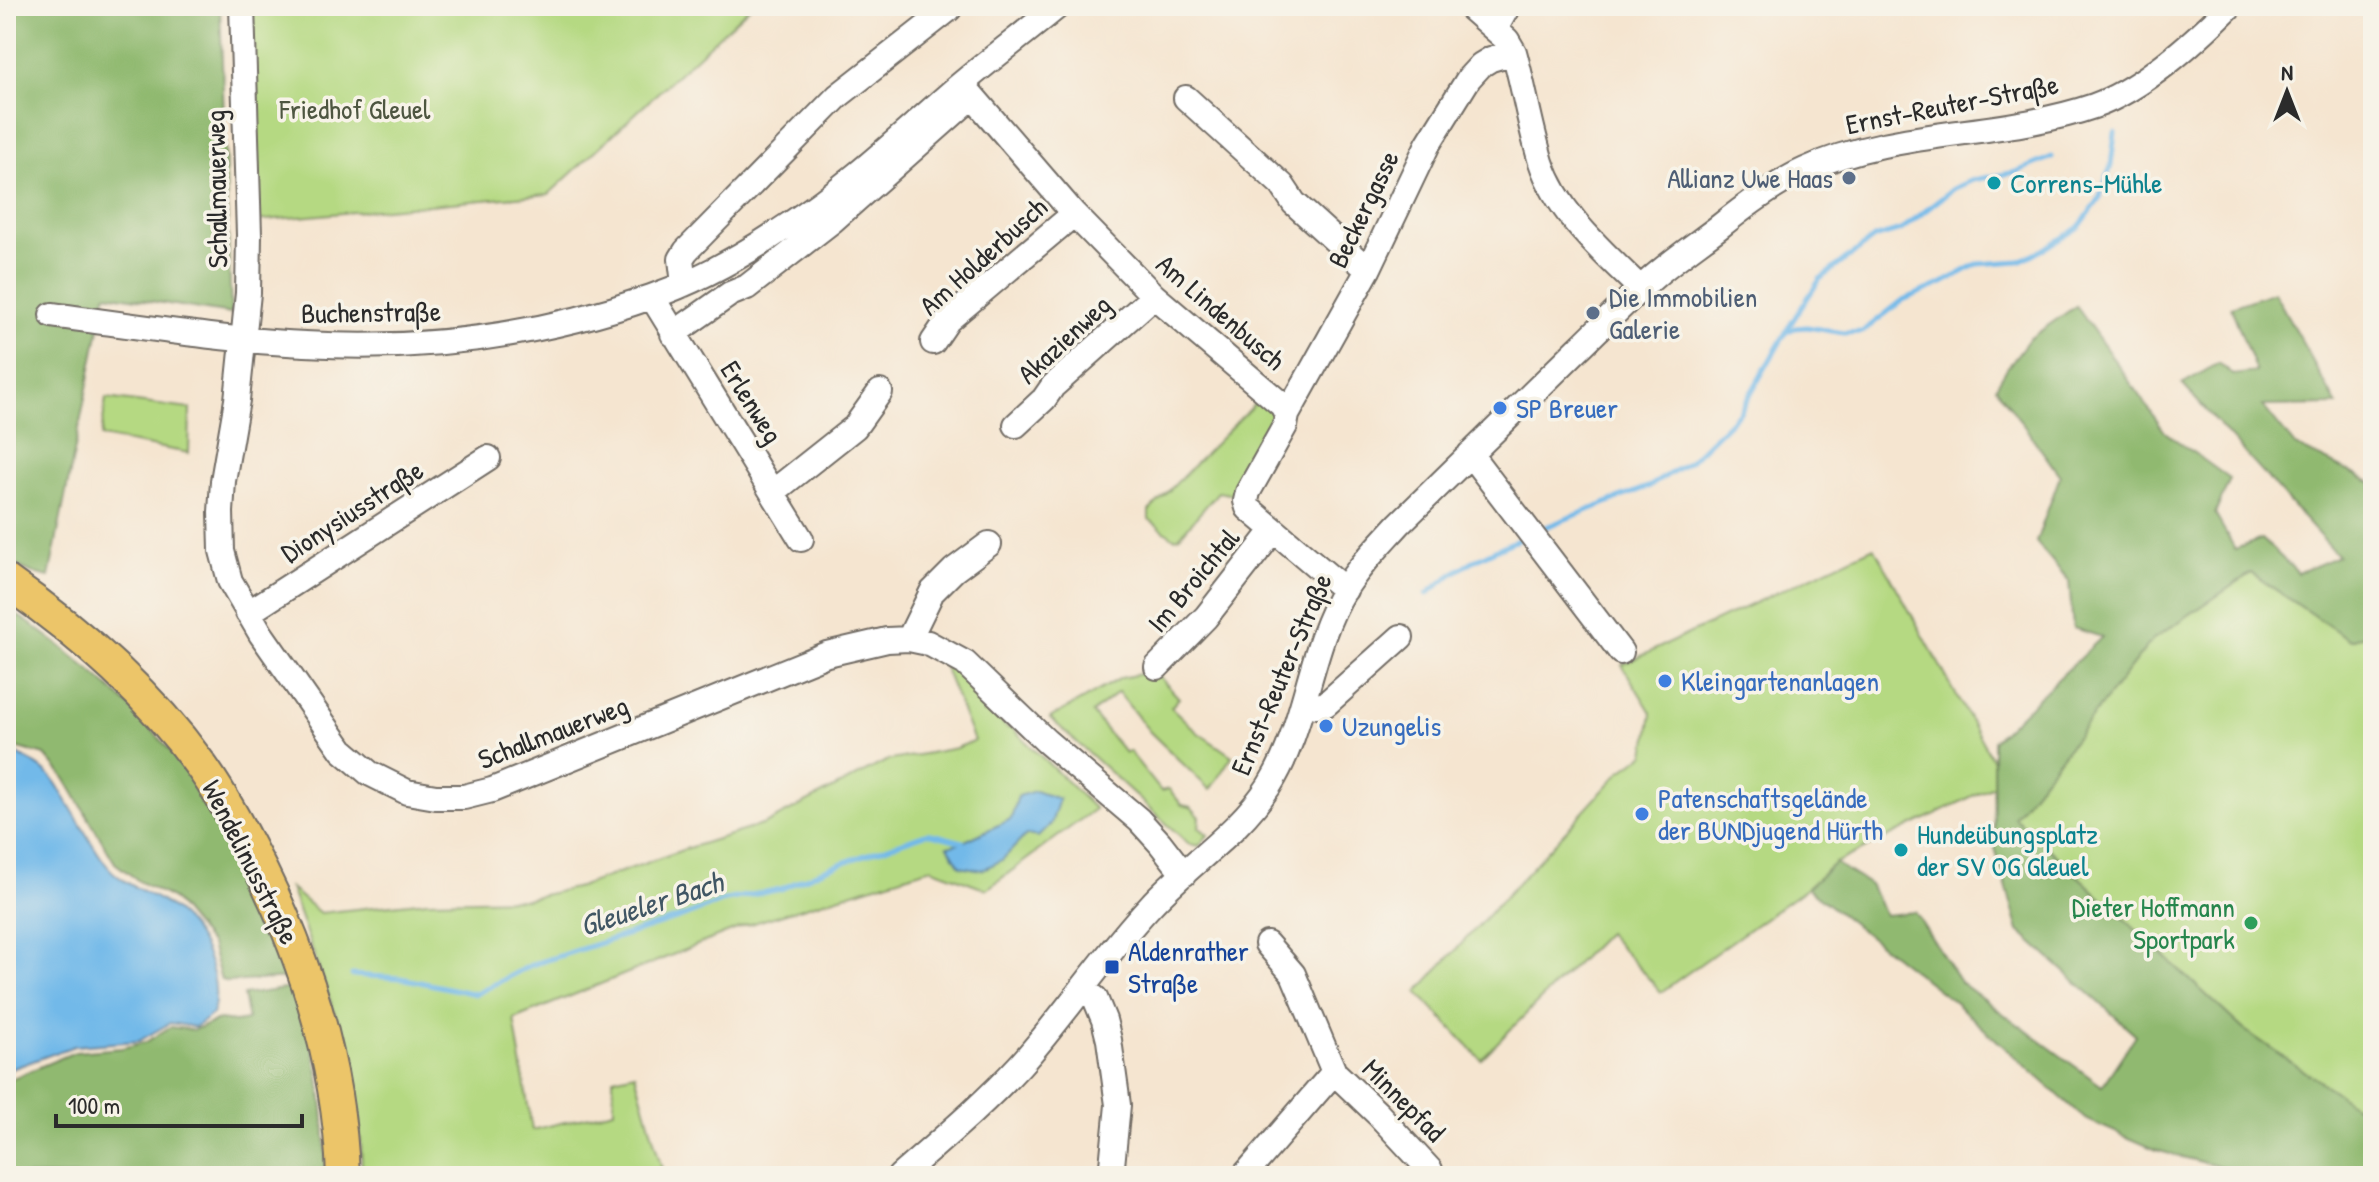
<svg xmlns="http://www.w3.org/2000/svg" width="2379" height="1182" font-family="'Patrick Hand',sans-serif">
	<rect width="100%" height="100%" fill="#f7f3e8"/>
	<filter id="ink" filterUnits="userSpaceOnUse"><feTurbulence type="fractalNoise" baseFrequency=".0125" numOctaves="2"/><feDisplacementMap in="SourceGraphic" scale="16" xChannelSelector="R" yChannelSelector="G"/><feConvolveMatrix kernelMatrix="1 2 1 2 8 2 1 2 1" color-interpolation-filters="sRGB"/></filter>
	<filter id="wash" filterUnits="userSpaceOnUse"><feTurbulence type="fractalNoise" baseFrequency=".006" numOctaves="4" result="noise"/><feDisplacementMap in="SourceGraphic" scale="32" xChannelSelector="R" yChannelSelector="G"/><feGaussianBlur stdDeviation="1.8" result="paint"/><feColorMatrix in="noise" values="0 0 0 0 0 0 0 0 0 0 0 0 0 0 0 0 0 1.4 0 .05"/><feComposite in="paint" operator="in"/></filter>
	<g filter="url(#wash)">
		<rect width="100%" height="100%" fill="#f5e5d0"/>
		<path fill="#b5d982" stroke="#708256" stroke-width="2" d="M 248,6 L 751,6 L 549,194 L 256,221 Z
			M 106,398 L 190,409 L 189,453 L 101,437 Z
			M 1260,398 L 1274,409 L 1276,420 L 1235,495 L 1218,492 L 1179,537 L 1174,538 L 1149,519 L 1149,511 Z
			M 1874,547 L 1993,761 L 1993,786 L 1835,863 L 1807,888 L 1661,992 L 1607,933 L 1481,1059 L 1417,992 L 1620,772 L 1645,754 L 1652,714 L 1622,665 Z
			M 2251,573 L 2350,640 L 2373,632 L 2373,1118 L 2243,1029 L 2014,817 L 2152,640 Z
			M 942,661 L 960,673 L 979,690 L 979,699 L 1007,728 L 1011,727 L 1095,809 L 987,889 L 931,868 L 744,926 L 514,1019 L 532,1130 L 614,1110 L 613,1078 L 635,1073 L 664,1176 L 362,1176 L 361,1144 L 353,1064 L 290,888 L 320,913 L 427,901 L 525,899 L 579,887 L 688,848 L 765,824 L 886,761 L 956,748 L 974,741 Z
			M 1154,671 L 1179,698 L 1171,707 L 1197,732 L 1232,756 L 1210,790 L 1150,732 L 1118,692 L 1092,713 L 1125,753 L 1129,751 L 1161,791 L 1169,789 L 1182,805 L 1191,807 L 1200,817 L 1199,827 L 1208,835 L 1199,846 L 1189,844 L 1050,718 L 1121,678 Z"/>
		<path fill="#90b970" stroke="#5e724e" stroke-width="2" d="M 6,6 L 220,6 L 231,314 L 106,294 L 49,577 L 33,573 L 6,561 Z
			M 2274,292 L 2337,405 L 2263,406 L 2295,446 L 2373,483 L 2373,632 L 2350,640 L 2251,573 L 2152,640 L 2014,817 L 2243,1029 L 2373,1118 L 2373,1176 L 2277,1176 L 2213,1165 L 2159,1151 L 2085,1119 L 1954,1002 L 1807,888 L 1835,863 L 1870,885 L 1885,915 L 1915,912 L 1960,982 L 2102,1086 L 2136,1035 L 2019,931 L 1994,844 L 1993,741 L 2102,637 L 2073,628 L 2069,581 L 2036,542 L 2060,476 L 1996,387 L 2007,368 L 2029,339 L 2076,306 L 2165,432 L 2230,479 L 2215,514 L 2235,549 L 2262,539 L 2298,573 L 2338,556 L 2182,384 L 2219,363 L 2233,375 L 2256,372 L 2231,307 Z
			M 6,607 C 90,663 168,734 221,821 C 250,870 269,925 289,978 L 228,982 L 221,980 L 211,945 L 173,899 L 140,882 L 115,863 L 65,778 L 45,755 L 6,745 Z
			M 290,988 C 320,1044 326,1114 326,1176 L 6,1176 L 6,1081 L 75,1052 L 122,1048 L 146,1042 L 170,1027 L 193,1030 L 219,1020 L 235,1022 L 248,1020 L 243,995 Z"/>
		<path fill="#72b9e9" stroke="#4e728a" stroke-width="2" d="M 13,752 C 26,758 39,765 49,775 C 55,780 59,788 63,795 C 77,817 89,841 105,863 C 121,885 148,891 170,907 C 202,930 222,976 213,1014 L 195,1027 L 170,1023 L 139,1041 L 74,1046 L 6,1071 L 6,754 Z
			M 1035,791 L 1059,799 L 1051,824 L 1038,837 L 1026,835 L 1002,860 L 982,870 L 960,866 L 948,846 L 963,842 L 1011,819 L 1018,796 Z"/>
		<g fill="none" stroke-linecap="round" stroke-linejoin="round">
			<path stroke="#72b9e9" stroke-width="5" d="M 1786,331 L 1820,279 L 1874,238 L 1901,230 L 1953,189 L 1973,180 L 2016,172 L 2052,157
				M 1543,528 L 1650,486 L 1690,461 L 1740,412 L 1786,332 L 1795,328 L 1807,327 L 1844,333 L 1862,332 L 1903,300 L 1943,283 L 1977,264 L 2019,261 L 2044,249 L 2079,227 L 2098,201 L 2111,166 L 2115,133
				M 1427,594 C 1460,566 1480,556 1520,539
				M 352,975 L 401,978 L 476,994 L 531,965 L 682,917 L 726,900 L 781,889 L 825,869 L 928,833 L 963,842"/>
		</g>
	</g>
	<g filter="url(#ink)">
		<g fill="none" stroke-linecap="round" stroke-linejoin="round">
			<g stroke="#726c65" stroke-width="28">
				<path id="minor" d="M 242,6 L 249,235 L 248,293 L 237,400 L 223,481 L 221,512 L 222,551 L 230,581 L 261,634 L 342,750 L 369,773 L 407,792 L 436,797 L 464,797 L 492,790 L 827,654 L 887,640 L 909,639 L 928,643 L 965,663 L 1046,741 L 1139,820 L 1160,843 L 1184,874
					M 1468,6 L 1507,40 L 1514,52 C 1524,88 1530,126 1541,162 C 1558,214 1603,252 1641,289
					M 1495,29 L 1508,6
					M 962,84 L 1074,214 L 1154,296 L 1282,405 L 1287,415 L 1285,426 L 1248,492 L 1246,501 L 1248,508 L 1345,590
					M 1186,98 L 1282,185 L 1294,203 L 1368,270
					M 684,284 L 681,259 L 686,251 L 838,96 L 949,9
					M 652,297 L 801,539
					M 52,315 C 136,326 221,340 305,344 C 423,351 540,336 651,297 C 698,281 749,252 790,224 C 850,185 901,136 954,90 C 988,61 1024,34 1058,6
					M 673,334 L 730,294 L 747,287 L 832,221 L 972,97
					M 933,342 L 948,320 L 1074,214
					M 1287,415 L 1368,270 L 1428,144 L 1469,78 L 1481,65 L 1491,59 L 1514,52
					M 1016,425 L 1044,399 L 1053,386 L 1154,296
					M 1470,454 L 1621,652
					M 773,492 L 855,427 L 880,392
					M 248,613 L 488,458
					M 909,639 L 932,592 L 954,570 L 989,544
					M 1157,667 L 1206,617 L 1273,531
					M 1305,703 L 1317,706 L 1326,704 L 1401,637
					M 1267,944 L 1293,974 L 1334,1072 L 1378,1114 L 1430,1170
					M 1083,989 L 1095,998 L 1104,1020 L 1109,1040 L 1118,1105 L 1111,1176
					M 900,1176 C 941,1140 983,1105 1020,1065 C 1066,1014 1103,956 1150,906 C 1188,864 1238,834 1269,786 C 1307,726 1308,649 1345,589 C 1360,565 1380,545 1399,524 C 1458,466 1518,408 1577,350 C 1603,325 1629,298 1656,275 C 1676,258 1698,243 1719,227 C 1745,206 1774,184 1805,170 C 1895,128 2001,138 2094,106 C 2143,89 2194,42 2230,6
					M 1244,1176 L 1334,1072"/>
			</g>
			<g stroke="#726c65" stroke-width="36">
				<path id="major" d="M 6,581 C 79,632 147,691 199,763 C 218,789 234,818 249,847 C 303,949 339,1060 343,1176"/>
			</g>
			<use href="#minor" stroke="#fff" stroke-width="24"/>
			<use href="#major" stroke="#ecc569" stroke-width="32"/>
		</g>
	</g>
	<g fill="#5c6f8a" stroke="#f7f3e8" stroke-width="3">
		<circle cx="1849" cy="178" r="8"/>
		<circle cx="1593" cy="313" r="8"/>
	</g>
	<g fill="#0f9aa8" stroke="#f7f3e8" stroke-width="3">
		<circle cx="1994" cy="183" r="8"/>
		<circle cx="1901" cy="850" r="8"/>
	</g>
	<g fill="#3f7fe0" stroke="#f7f3e8" stroke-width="3">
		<circle cx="1500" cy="408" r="8"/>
		<circle cx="1665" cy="681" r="8"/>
		<circle cx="1326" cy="726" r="8"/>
		<circle cx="1642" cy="814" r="8"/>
	</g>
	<circle fill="#2e9e5b" stroke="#f7f3e8" stroke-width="3" cx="2251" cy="923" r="8"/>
	<rect fill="#1a4fb4" stroke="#f7f3e8" stroke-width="3" x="1104" y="959" width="16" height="16" rx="4"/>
	<g text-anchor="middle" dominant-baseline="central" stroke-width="7" stroke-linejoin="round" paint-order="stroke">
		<g font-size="28" fill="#2b2b2b" stroke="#f7f3e8">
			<text transform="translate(1952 104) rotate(-11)">Ernst-Reuter-Straße</text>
			<text transform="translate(216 189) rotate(-91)">Schallmauerweg</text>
			<text transform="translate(1363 209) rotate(-64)">Beckergasse</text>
			<text transform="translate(983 256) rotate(-42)">Am Holderbusch</text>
			<text transform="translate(371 312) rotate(-1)">Buchenstraße</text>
			<text transform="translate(1221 312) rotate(41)">Am Lindenbusch</text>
			<text transform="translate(1064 339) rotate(-43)">Akazienweg</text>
			<text transform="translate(752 402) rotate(58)">Erlenweg</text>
			<text transform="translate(352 511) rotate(-33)">Dionysiusstraße</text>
			<text transform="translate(1193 580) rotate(-50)">Im Broichtal</text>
			<text transform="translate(1281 674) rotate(-67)">Ernst-Reuter-Straße</text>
			<text transform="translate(553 732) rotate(-21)">Schallmauerweg</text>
			<text transform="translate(251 862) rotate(63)">Wendelinusstraße</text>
			<text transform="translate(1404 1100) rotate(45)">Minnepfad</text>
		</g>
		<g font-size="28" fill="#4e5641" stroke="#f7f3e8">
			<text x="355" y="109">Friedhof Gleuel</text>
		</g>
		<g font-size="28" fill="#4e5e75" stroke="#f7f3e8" text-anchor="end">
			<text x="1833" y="178">Allianz Uwe Haas</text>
			<text x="1609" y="297" text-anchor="start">Die Immobilien<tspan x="1609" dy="32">Galerie</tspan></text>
		</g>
		<g font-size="28" fill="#0d838f" stroke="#f7f3e8" text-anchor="start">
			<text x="2010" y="183">Correns-Mühle</text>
			<text x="1917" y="834">Hundeübungsplatz<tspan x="1917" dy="32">der SV OG Gleuel</tspan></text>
		</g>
		<g font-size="28" fill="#366cbe" stroke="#f7f3e8" text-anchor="start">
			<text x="1516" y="408">SP Breuer</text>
			<text x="1681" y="681">Kleingartenanlagen</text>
			<text x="1342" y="726">Uzungelis</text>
			<text x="1658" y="798">Patenschaftsgelände<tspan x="1658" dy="32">der BUNDjugend Hürth</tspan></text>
		</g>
		<g font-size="28" fill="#27864d" stroke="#f7f3e8" text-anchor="end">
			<text x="2235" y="907">Dieter Hoffmann<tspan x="2235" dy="32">Sportpark</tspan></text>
		</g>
		<g font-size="28" fill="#164399" stroke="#f7f3e8" text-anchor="start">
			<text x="1128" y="951">Aldenrather<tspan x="1128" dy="32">Straße</tspan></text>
		</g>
		<g font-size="30" font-style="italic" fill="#405664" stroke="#f7f3e8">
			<text transform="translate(651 903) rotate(-18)">Gleueler Bach</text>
		</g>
	</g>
	<rect width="2379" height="1182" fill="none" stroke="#f7f3e8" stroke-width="32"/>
	<g transform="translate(2287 92)" stroke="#f7f3e8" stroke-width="6" paint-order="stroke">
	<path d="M0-6L14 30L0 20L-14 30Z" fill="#2b2b2b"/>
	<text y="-12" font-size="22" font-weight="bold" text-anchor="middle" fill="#2b2b2b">N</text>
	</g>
	<path d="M56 1114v12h246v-12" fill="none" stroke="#2b2b2b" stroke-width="4"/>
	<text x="68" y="1114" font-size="24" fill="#2b2b2b" stroke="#f7f3e8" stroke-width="6" paint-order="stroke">100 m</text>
</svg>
